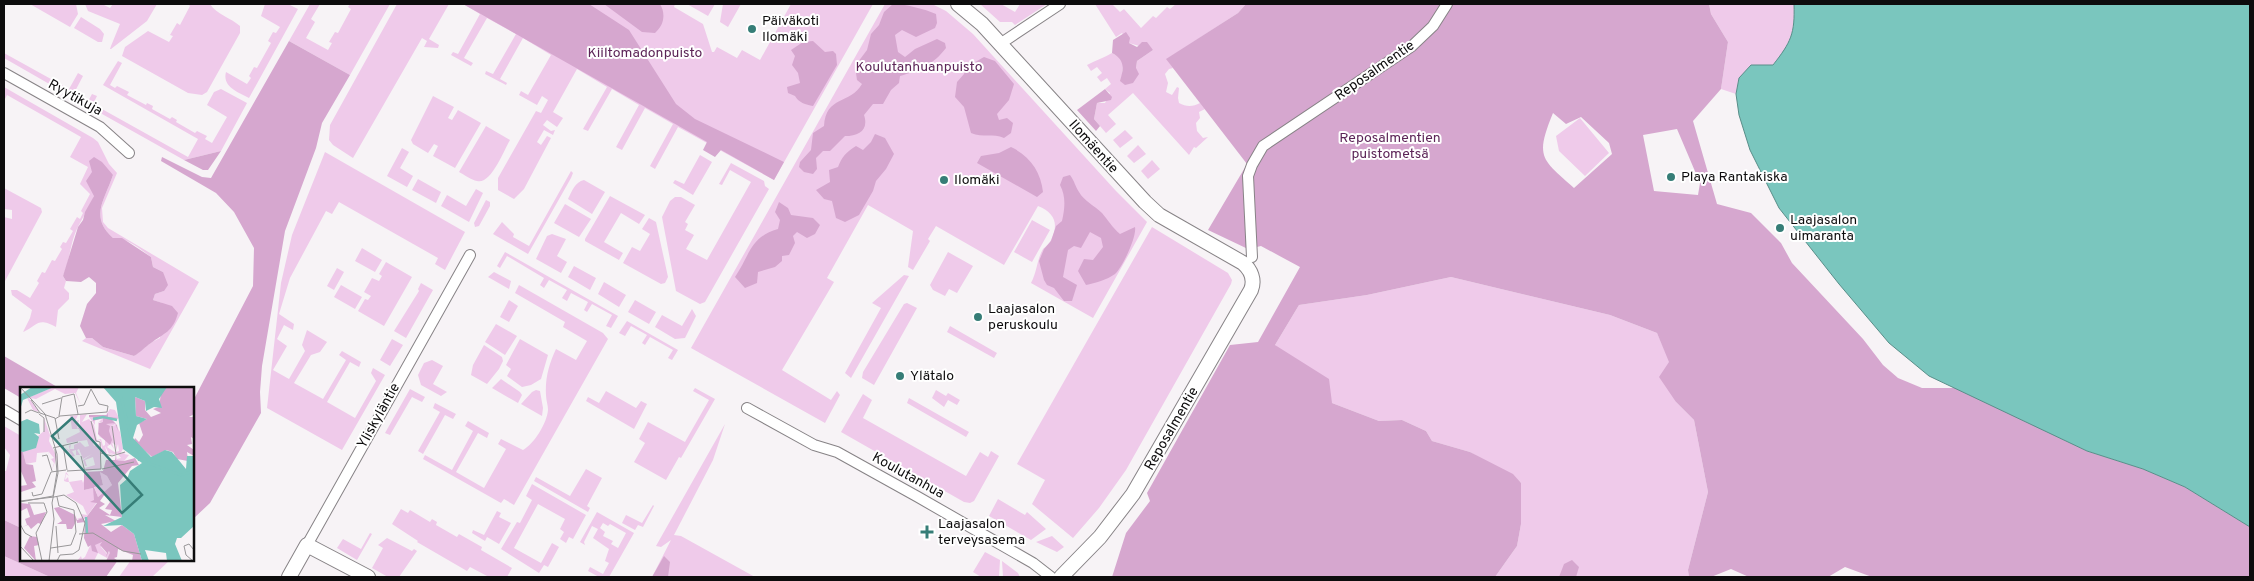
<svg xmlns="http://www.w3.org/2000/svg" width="2254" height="581" font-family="Overpass,sans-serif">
	<rect width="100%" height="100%" fill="#f7f3f6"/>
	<path fill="#efcaea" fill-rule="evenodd" d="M 30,4 L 76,4 L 78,14 L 70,27 Z
		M 85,4 L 102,4 L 110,8 L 113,4 L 157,4 L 147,21 L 111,49 L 110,49 L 111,46 L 120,24 L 88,11 Z
		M 188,4 L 210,4 C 216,14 231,18 240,26 L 240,33 L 207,92 L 202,95 L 188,93 L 122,56 L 125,47 L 148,31 L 169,42 L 173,36 L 170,35 L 177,23 L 180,25 L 190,6 Z
		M 265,4 L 288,4 L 298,9 L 249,98 C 238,92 222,87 226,72 L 247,84 L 251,78 L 249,76 L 254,67 L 257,68 L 271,43 L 268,41 L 273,32 L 276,33 L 280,27 L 261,16 Z
		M 310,4 L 320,4 L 311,19 L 315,22 L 306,38 L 328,50 L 332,43 L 329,42 L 335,32 L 338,33 L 351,9 L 348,7 L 350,4 L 390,4 L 350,75 L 289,41 Z
		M 397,4 L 449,4 L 429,39 L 439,45 L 438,48 L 424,47 L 427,41 L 422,38 L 353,158 L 333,145 L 329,140 L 330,125 Z
		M 463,4 L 675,4 L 674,7 L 703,24 L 712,52 L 714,52 L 717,47 L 737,58 L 742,50 L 760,60 L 791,4 L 873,4 L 774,180 L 678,127 L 655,169 L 650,166 L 673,124 L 645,108 L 622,150 L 616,147 L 639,105 L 612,89 L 588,131 L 583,129 L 607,87 L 577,69 L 553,112 L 563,118 L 557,127 L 547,120 L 543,125 L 551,131 L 555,130 L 553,135 L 544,130 L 537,142 L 541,145 L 547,136 L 551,138 L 524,189 L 514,199 L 498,190 L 498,178 L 536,111 L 541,113 L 548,100 L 542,96 L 537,105 L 519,95 L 521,91 L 528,95 L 551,55 L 523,38 L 500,79 L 507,83 L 506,85 L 485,74 L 486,71 L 493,74 L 516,34 L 487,18 L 464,58 L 473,63 L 471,66 L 451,55 L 453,52 L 458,54 L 480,14 Z
		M 687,4 L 715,4 L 708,16 Z
		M 723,4 L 741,4 L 728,27 L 720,22 Z
		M 885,4 L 932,4 L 946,11 L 973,34 L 1116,191 L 1147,222 L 1093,318 L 1031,283 C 1037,272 1037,259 1043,249 C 1046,246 1049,244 1051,240 C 1059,224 1055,213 1038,206 L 1004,265 L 936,226 L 928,239 L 930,241 L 913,270 L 908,267 L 913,231 L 868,205 L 827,278 L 834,282 L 782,370 L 831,400 L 837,391 L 840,395 L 825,423 L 691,348 Z
		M 980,4 L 1001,4 L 1015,12 L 1020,4 L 1047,4 L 1015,25 L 1012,22 L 1000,22 Z
		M 1095,4 L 1112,4 L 1120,12 L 1124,9 L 1141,28 L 1153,16 L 1156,18 L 1167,7 L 1170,9 L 1176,4 L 1246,4 L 1238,13 L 1167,59 L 1173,68 L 1169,69 L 1165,74 L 1168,83 L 1166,92 L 1172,95 L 1177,87 L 1179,88 L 1178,98 L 1179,103 C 1186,107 1193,107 1200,103 L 1205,109 L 1199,112 L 1200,118 L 1196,123 L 1197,131 L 1203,138 L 1208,137 L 1196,148 L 1194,147 L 1189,155 L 1133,93 L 1108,115 L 1116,124 L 1106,133 L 1094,119 L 1097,103 L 1105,103 L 1110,93 L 1105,89 L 1111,84 L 1107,78 L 1101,82 L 1097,77 L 1102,73 L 1097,67 L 1091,71 L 1087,65 C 1096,60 1104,58 1112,53 L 1121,58 L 1123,65 L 1122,74 L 1136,68 L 1137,61 L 1153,50 L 1129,43 L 1122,33 L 1116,37 Z
		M 1709,4 L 1794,4 C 1795,25 1792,50 1772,65 C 1764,71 1749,74 1739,78 L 1736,94 L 1721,89 L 1728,42 L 1711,14 Z
		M 81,17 L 100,29 L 104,34 L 102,42 L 98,42 L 74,28 Z
		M 4,53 L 69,89 L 78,73 L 83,76 L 72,97 L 4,58 Z
		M 118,61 L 122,63 L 110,85 L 115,88 L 117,86 L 129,92 L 127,95 L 146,105 L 147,103 L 153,106 L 152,109 L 170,119 L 172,117 L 177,120 L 176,122 L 195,133 L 197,131 L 207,136 L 205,139 L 212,143 L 227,117 L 207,105 L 214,92 L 221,89 L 247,103 L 221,151 L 184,160 L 86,105 L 92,94 L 97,96 L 93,104 L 188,157 L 198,139 L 103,85 Z
		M 4,87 L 93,138 L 98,142 L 109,164 L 117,173 L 102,208 L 103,222 L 108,228 L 199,282 L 150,369 L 82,341 L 86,338 L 92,338 L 103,347 L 134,356 L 152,342 L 160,338 L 162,303 L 153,300 L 155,294 L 164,291 L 163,272 L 153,267 L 151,257 C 140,249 127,237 113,238 C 89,216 105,200 113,175 L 92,172 C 93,179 95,189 94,196 C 92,202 81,221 78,227 C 70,242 70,261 63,276 L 66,281 L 64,288 L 69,293 L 69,299 L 58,310 L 56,327 C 37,317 39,325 23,332 L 30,318 L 32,310 L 12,295 L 11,290 L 17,290 L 30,298 L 39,283 L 37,281 L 42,272 L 45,273 L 52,260 L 55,261 L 62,249 L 60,247 L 63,242 L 66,243 L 73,231 L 70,229 L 77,217 L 80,219 L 83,213 L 81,211 L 90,194 L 80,184 L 88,167 L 70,157 L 81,137 L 7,95 L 4,101 Z
		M 433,96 L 454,107 L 448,118 L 452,120 L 458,110 L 481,123 L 455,168 L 433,156 L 438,146 L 434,144 L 428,153 L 413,144 L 411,140 Z
		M 1580,118 L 1609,153 L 1585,176 L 1559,151 L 1556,136 Z
		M 486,126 L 510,140 C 504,150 491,185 477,181 C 471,180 465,175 459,172 Z
		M 1125,130 L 1133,138 L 1120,148 L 1113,140 Z
		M 1138,145 L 1146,154 L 1134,163 L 1127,156 Z
		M 402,148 L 409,152 L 400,168 L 413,176 L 407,187 L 387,176 Z
		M 325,152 L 465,232 L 445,270 L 435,264 L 438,258 L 339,202 L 332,214 L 326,211 L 290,278 L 279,314 L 294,324 L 293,330 L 284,325 L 277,339 L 287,346 L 273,370 L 289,379 L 305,351 L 302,345 L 307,330 L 327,342 L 320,352 L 311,355 L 294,383 L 323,399 L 346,360 L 339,355 L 342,351 L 361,362 L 359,367 L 350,362 L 327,402 L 355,418 L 376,381 L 371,373 L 373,368 L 385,375 L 342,450 L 267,408 L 281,283 L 292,235 Z
		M 700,155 L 712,162 L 693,195 L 673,183 L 675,180 L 684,184 Z
		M 1152,160 L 1160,169 L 1148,179 L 1141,171 Z
		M 731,163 L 764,181 L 765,186 L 769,189 L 705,302 L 700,304 L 676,291 L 662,217 L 670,201 L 675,197 L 681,197 L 695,205 L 685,222 L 688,224 L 685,230 L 694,235 L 686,249 L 707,260 L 751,182 L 730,170 L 722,185 L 719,184 Z
		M 571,171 L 573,173 L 571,178 L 528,254 L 493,234 L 502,222 L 514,234 L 513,237 L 529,246 Z
		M 418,179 L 441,192 L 436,203 L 412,190 Z
		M 584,180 L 605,192 L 592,214 L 568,199 C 572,191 575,182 584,180 Z
		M 4,188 L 41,208 L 42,212 L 4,283 L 4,217 L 12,219 L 12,210 L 4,209 Z
		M 476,189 L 483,193 L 469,222 L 441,206 L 447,195 L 466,206 Z
		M 610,196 L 645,215 L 639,224 L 621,213 L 604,242 L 623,253 L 619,260 L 585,241 L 585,239 Z
		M 486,200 L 490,202 L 490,206 L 479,226 L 475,227 L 474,223 Z
		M 565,204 L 591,219 L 579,237 L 554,223 Z
		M 649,218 L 656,222 L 668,277 L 665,283 L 661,284 L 623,263 L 632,247 L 640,251 L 650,234 L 642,229 Z
		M 1032,220 L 1050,230 L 1032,262 L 1014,252 Z
		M 1152,227 L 1228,273 L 1232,280 L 1231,284 L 1126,470 L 1099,508 L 1073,538 L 1032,504 L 1045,480 L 1017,464 Z
		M 552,234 L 566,239 L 557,256 L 567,262 L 561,273 L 536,259 L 547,236 Z
		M 362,248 L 382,260 L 375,272 L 355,261 Z
		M 505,252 L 618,316 L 611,328 L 606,326 L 612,315 L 592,304 L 587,312 L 584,310 L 588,302 L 571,293 L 567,301 L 562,298 L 567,290 L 549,280 L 544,288 L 540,285 L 544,278 L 507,256 L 500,268 L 497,266 Z
		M 948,252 L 973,266 L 957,293 L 949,289 L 945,296 L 933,290 L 930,285 Z
		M 386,262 L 412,277 L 384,326 L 358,311 L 365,299 L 368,300 L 371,296 L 364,292 L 372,278 L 379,281 L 382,276 L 379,274 Z
		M 574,266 L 596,278 L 590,290 L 568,277 Z
		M 337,268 L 344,272 L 334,290 L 327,286 Z
		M 494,272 L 511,281 L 509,289 L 488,277 Z
		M 904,275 L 909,276 L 851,378 L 845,373 L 881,308 L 872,303 Z
		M 1451,277 L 1610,315 L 1657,333 L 1670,362 L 1676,402 L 1694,420 L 1708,492 L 1688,570 L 1689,577 L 1495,577 L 1517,546 L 1521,524 L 1521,483 L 1470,452 L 1432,441 L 1426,431 L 1402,420 L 1379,421 L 1332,403 L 1275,345 L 1299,305 L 1367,295 Z
		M 604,282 L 626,295 L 619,307 L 598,294 Z
		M 421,283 L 433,290 L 406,338 L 394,331 L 419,291 L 418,289 Z
		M 341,285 L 362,297 L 355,309 L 334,297 Z
		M 519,285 L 603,333 L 608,339 L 514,505 L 504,499 L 501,503 L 423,459 L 425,455 L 452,470 L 473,431 L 465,426 L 468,421 L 489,433 L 487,438 L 478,433 L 456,472 L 484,488 L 506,449 L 498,444 L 501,439 L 523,450 C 534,444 547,423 548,410 C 548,405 546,400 546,395 C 545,378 549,364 556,349 L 576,360 L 587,341 L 563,327 L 565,322 L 515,293 Z
		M 509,300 L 518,306 L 509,322 L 500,317 Z
		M 635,300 L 656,312 L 649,324 L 628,312 Z
		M 907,303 L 917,308 L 874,385 L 862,378 L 863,372 L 904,304 Z
		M 692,309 L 696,316 L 685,338 L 675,339 L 655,327 L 662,315 L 682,326 Z
		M 627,321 L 678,350 L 672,360 L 668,358 L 673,350 L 650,337 L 645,345 L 642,343 L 647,335 L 631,326 L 625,336 L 619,333 Z
		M 496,324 L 517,336 L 505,355 L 485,342 Z
		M 950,326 L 997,353 L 994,358 L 947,332 Z
		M 392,339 L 403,345 L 390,366 L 380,360 Z
		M 520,339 L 548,355 L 541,379 L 531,385 L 522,387 L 507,376 L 511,369 L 506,365 Z
		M 484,345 L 502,357 L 503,361 L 499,369 L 487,384 L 471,375 L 473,365 Z
		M 432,360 L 443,366 L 433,384 L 447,392 L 441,396 L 421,385 L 418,375 L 424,363 Z
		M 501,379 L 520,392 L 522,395 L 518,403 L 492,388 Z
		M 695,388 L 715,399 L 681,458 L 679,457 L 666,480 L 634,462 L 645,443 L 639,439 L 648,422 L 685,442 L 709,400 L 693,391 Z
		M 410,389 L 425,397 L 422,402 L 412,397 L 390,435 L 385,433 Z
		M 536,390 L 540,391 L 543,408 L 542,416 L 521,404 L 532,392 Z
		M 936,390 L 946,396 L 948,393 L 960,400 L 957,405 L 948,400 L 944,407 L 932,398 Z
		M 606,391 L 636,408 L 641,401 L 647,404 L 634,429 L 586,401 L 588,397 L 599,403 Z
		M 863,394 L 872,400 L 863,418 L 966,476 L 980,452 L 988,457 L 991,451 L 999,456 L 974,501 L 970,503 L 964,502 L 841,432 Z
		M 909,398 L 969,432 L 966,437 L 907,403 Z
		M 435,403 L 456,414 L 453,419 L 445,415 L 423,454 L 418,451 L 440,412 L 433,408 Z
		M 725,424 L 713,460 L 674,535 L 681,536 L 755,577 L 652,577 L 671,540 L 661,547 L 656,546 Z
		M 4,426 L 21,436 L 21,528 L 4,520 L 4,471 L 6,471 L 10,455 L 4,447 Z
		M 586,469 L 602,478 L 587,506 L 590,508 L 588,512 L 534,481 L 536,477 L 570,496 Z
		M 532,484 L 586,515 L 573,539 L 569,537 L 566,543 L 560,539 L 564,532 L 560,529 L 565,519 L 538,504 L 514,548 L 541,563 L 552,543 L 559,547 L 548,567 L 544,565 L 539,573 L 501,549 L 517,522 L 520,523 L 532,500 L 526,496 Z
		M 998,499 L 1025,515 L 1027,512 L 1046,529 L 1031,540 L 989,516 Z
		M 653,505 L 654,506 L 643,527 L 638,525 L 635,530 L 622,523 L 626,515 L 642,523 Z
		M 401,509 L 408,513 L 410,510 L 430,522 L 432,519 L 437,522 L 436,525 L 457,537 L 459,534 L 482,547 L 481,550 L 512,568 L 507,577 L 489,577 L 470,567 L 467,571 L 417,542 L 418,541 L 392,524 Z
		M 497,511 L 501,513 L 499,517 L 511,523 L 499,544 L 487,537 L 485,541 L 472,533 L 473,530 L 484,535 Z
		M 597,512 L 634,533 L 609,577 L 599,577 L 588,571 L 590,567 L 603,574 L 609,563 L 605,561 L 609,549 L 593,538 L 598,529 L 592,526 L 584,542 L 585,545 L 580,542 ZM 603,523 L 608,526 L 610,524 L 626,533 L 618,548 L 611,544 L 613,541 L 603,536 L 605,532 L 600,528 Z
		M 370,533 L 372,534 L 357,560 L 337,548 L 343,539 L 361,549 Z
		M 1052,536 L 1064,547 L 1057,552 L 1036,542 Z
		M 387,538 L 412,551 L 414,549 L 417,551 L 399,577 L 388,577 L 372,568 L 383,548 L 378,545 Z
		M 985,552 L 1000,560 L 999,577 L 981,577 L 973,572 Z
		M 4,556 L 50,577 L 4,577 Z
		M 131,560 L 170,560 L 152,577 L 119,577 Z
		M 1002,561 L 1018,573 L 1020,577 L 1003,577 Z"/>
	<path fill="#d6a7cf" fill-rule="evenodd" d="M 463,4 L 589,4 L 629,30 L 676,104 L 695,119 L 784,162 L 774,180 L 721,150 L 715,157 L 703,150 L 707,142 Z
		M 604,4 L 660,4 C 666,14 664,25 655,33 L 642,32 Z
		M 893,4 C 905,4 925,9 936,14 L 937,23 L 935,28 L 916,37 L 902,30 L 895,35 L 898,52 L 905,57 L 915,49 L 937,39 L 945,43 L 946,48 C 933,65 920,70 900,76 L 899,83 L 891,90 L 883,104 L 873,104 L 864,115 C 869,130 859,136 845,136 L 830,151 L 823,151 L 816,158 L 817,169 L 813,174 L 804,172 L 799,167 L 800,162 L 811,150 L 813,133 L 824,126 C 826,95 850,105 862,84 L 857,80 L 855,66 L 867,50 L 871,34 L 879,25 L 884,12 Z
		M 1246,4 L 1709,4 L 1711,14 L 1728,42 L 1721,89 L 1693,121 L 1717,204 L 1751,213 L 1781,243 L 1792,263 L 1863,339 L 1883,365 L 1898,378 L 1922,388 L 1957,388 L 2087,451 L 2143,469 L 2185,487 L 2250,527 L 2250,577 L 1872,577 L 1845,567 L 1828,577 L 1749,577 L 1731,569 L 1711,577 L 1689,577 L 1688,570 L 1708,492 L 1694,420 L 1676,402 L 1659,377 L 1669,362 L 1657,333 L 1610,315 L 1451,277 L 1367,295 L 1299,305 L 1275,345 L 1329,379 L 1332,403 L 1379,421 L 1402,420 L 1426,431 L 1432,441 L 1470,452 L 1513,474 L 1521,483 L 1521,524 L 1517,546 L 1495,577 L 1112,577 L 1126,533 L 1150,501 L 1147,493 L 1230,345 L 1258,342 L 1300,267 L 1261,246 L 1248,249 L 1208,230 L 1247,164 L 1166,59 L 1238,13 ZM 1553,113 L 1566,124 L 1581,117 L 1609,143 L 1612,154 L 1574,188 C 1541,159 1535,157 1553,113 ZM 1677,129 L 1700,183 L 1698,195 L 1654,191 L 1643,135 Z
		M 1126,32 L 1130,38 L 1129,43 L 1137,47 L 1142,42 L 1147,42 L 1153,50 L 1137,61 L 1136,68 L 1139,74 L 1133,83 L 1125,85 L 1120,81 C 1124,68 1125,60 1112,53 L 1113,40 Z
		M 289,41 L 350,75 L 322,123 L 316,148 L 285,231 L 262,366 L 260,392 L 261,413 L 210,503 L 193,519 L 193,401 L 253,286 L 254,248 L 234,212 L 216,193 L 161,161 L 162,157 L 202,177 L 211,178 Z
		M 813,41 L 825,52 L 833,51 L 836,54 L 837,65 L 813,106 C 806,105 798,102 795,96 L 788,93 L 787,87 L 800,83 L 798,73 L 792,65 L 795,56 L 791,50 L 803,42 Z
		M 984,57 L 995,61 L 1014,84 L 1009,100 L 997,114 L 999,120 L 1007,118 L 1013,123 L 1011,133 L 1004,138 C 993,133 983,138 971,133 L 964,107 L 955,97 L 957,82 L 964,74 L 965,68 Z
		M 1105,89 L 1112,97 L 1111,100 L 1097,103 L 1094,119 L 1100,126 L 1096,131 L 1077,110 Z
		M 875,134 L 885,138 L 894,154 L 886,169 L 876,181 L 873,191 L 859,215 L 845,222 L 836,218 L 832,201 L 824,199 L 816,190 L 830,182 L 829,170 L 838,167 C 842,157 846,152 856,146 L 863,150 L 871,142 Z
		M 1011,147 C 1030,156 1041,172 1043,192 L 1037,197 L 977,163 L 981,156 L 999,153 Z
		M 221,151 L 208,170 L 203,170 L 184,160 Z
		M 94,157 L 102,162 L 113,175 C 105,200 89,216 113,238 L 122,238 L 151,257 L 153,267 L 163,272 L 168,285 L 164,291 L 155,294 L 153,300 L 172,306 L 178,313 C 173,332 164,333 151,343 C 145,347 141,352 134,356 L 103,347 L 92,338 L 86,338 L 80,326 L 87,304 L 96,293 L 96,283 L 89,277 L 81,282 L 66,281 L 63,276 L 78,227 L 83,220 L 85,212 L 94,196 L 86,181 L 92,172 L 89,161 Z
		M 1070,175 C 1075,182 1075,186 1079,192 C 1084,201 1095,206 1102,213 C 1108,220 1112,227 1120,234 L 1135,227 C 1137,237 1122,268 1115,274 C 1107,280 1095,283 1086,285 L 1078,271 L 1084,259 L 1093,260 L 1103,247 L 1101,238 L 1090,232 L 1081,248 L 1074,246 L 1068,250 L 1063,277 L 1077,285 L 1072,301 L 1064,301 L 1054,288 L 1047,285 L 1044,280 L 1039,261 L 1044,249 L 1051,241 L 1056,226 L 1062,221 C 1065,208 1066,196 1060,185 L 1063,177 Z
		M 779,202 L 788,208 L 791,215 L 813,218 L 820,225 L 815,234 L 807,238 L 797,232 L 793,236 L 795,243 L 789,255 L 782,256 L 782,261 L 775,267 L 758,272 L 757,283 L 745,288 L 735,277 C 750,255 750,237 778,229 L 780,220 L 775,212 Z
		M 4,356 L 59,388 L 21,388 L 21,398 L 4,388 Z
		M 4,520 L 21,528 L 21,560 L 118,560 L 106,577 L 50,577 L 4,556 Z
		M 664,556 L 670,562 L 668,577 L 652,577 Z
		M 1572,560 L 1579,567 L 1576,577 L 1559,577 L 1564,564 Z"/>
	<path fill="#7ac6be" stroke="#598e89" d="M 1794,4 L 2250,4 L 2250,527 L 2185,487 L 2143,469 L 2087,451 L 1929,376 L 1889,343 L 1839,284 L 1779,208 L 1750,150 L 1739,115 L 1736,94 L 1739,78 L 1751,65 L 1773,65 C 1791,42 1795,34 1794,4 Z"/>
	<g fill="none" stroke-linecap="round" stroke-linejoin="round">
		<g stroke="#878386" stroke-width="12">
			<path id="street" d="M 1000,44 L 1060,4
				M 4,73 L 100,127 L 129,153
				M 1252,257 L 1248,176 L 1252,165 L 1263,146 L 1412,46 L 1433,26 L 1447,4
				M 747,408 L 814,445 L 837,452 L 918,497 L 1033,563 L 1051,577
				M 4,410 L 21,420
				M 307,545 L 470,255"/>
		</g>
		<g stroke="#878386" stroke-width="16">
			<path id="secondary" d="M 958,4 L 982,24 L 1145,202 L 1159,215 L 1243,263 C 1251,270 1255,280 1251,290 L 1133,494 L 1100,537 L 1061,577
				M 289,577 L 307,545 L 368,577"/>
		</g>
		<use href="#street" stroke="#fff" stroke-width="10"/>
		<use href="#secondary" stroke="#fff" stroke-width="14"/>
	</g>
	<g fill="#367d77" stroke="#fff" stroke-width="2">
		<circle cx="752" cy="29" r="5"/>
		<circle cx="1671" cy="177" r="5"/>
		<circle cx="944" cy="180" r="5"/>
		<circle cx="1780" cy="228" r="5"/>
		<circle cx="978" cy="317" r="5"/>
		<circle cx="900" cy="376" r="5"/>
		<path d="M924.5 524.5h5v5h5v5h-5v5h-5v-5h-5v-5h5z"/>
	</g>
	<g text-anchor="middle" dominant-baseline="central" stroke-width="4" stroke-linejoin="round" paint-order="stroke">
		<g font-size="14" fill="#0d0c0d" stroke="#fff" text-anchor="start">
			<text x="762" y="21">Päiväkoti<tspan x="762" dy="16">Ilomäki</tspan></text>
			<text x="1681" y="177">Playa Rantakiska</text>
			<text x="954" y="180">Ilomäki</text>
			<text x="1790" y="220">Laajasalon<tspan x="1790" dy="16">uimaranta</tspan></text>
			<text x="988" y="309">Laajasalon<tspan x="988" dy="16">peruskoulu</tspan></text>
			<text x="910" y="376">Ylätalo</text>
			<text x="938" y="524">Laajasalon<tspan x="938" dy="16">terveysasema</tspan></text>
		</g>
		<g font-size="14" fill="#5c2457" stroke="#fff">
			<text x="645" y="53">Kiiltomadonpuisto</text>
			<text x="919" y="67">Koulutanhuanpuisto</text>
			<text x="1390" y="138">Reposalmentien<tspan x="1390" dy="16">puistometsä</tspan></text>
		</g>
		<g font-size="14" fill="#0d0c0d" stroke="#fff">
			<text transform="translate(1375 71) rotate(-35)">Reposalmentie</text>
			<text transform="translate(75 98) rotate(29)">Ryytikuja</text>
			<text transform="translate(1093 147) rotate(48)">Ilomäentie</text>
			<text transform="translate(379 416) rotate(-61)">Yliskyläntie</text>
			<text transform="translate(1172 429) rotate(-60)">Reposalmentie</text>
			<text transform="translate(908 476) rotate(29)">Koulutanhua</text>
		</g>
	</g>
	<g transform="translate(20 387)">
		<rect width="174" height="174" fill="#f7f3f6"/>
		<path d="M 34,0 L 59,0 L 56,6 L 61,18 L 55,6 L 45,7 L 35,2 L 16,12 L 9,11 L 19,25 L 13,23 L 7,11 L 2,13 ZM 90,22 L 95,23 L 99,31 L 92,32 L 96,37 L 91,39 L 96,38 L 100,45 L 103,62 L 100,67 L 106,65 L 104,67 L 109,68 L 104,74 L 96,73 L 95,69 L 96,68 L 97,72 L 101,71 L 96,65 L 99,64 L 98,57 L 96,64 L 96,58 L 92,56 L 94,62 L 83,47 L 82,35 L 79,35 L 78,43 L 78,36 L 82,32 L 75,33 L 75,38 L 69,30 L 86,28 ZM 67,27 L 62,35 L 69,32 L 74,38 L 77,53 L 81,52 L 83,59 L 85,58 L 85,53 L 80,50 L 78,47 L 84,51 L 90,57 L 87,60 L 96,66 L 96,67 L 89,68 L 93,66 L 89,67 L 85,59 L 87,67 L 83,66 L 80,53 L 73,56 L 74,59 L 79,57 L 81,82 L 66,84 L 65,81 L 75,78 L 73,70 L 65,73 L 67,79 L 65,79 L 63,73 L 72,67 L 63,72 L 59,62 L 57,63 L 60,68 L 56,68 L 56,63 L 52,64 L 55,69 L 50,70 L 52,68 L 44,60 L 50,64 L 49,59 L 51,57 L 50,62 L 54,62 L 54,58 L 60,55 L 65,60 L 69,59 L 67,53 L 47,56 L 46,52 L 60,45 L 59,42 L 52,42 L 50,29 L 58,28 L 55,34 L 59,33 L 57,42 L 60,39 L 60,28 ZM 24,31 L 30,48 L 29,54 L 37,70 L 32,83 L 34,76 L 31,72 L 34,71 L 28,64 L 30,71 L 28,65 L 17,66 L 16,75 L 6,77 L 3,65 L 0,64 L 24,44 ZM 46,85 L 49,89 L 46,87 L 45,93 L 48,90 L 49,95 L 62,93 L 63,96 L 65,90 L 64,103 L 73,101 L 77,115 L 65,132 L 57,132 L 62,130 L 61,127 L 67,128 L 63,119 L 46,108 L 54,105 L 49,95 L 44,95 L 47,94 L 44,94 ZM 80,85 L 87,89 L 92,98 L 78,110 L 74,99 L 83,98 ZM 66,152 L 82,155 L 81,160 L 87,167 L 90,164 L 90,168 L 87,171 L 78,166 L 74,174 L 57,174 L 61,169 L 62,172 L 65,170 L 70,159 Z" fill="#efcaea"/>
		<path d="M 147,0 L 174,0 L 174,27 L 169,30 L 174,30 L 174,52 L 171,50 L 172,57 L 167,58 L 174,63 L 174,69 L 167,65 L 168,74 L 157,72 L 153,65 L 146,63 L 132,70 L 114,54 L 115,51 L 119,55 L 123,48 L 119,36 L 127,32 L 116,29 L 115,10 L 125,14 L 125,23 L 131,30 L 141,26 L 133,22 L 139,20 L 141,6 ZM 88,25 L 88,30 L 99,31 L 92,33 L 97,38 L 98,44 L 95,36 L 86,37 L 90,39 L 89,44 L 92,53 L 90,58 L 78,47 L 79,36 L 83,35 L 83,31 L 73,34 L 73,30 L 69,30 L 69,28 L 87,28 ZM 0,64 L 3,65 L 6,77 L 13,78 L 16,94 L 12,95 L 16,100 L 1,105 L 0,99 L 7,98 L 0,82 ZM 95,69 L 96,73 L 104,74 L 115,71 L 119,78 L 112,79 L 98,96 L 102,130 L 85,128 L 96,134 L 81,137 L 91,145 L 102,138 L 114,147 L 122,174 L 112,174 L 113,168 L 98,162 L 97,170 L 94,171 L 98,174 L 86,174 L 90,166 L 89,164 L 86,170 L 87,166 L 80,158 L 82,155 L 75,158 L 78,166 L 72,164 L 71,158 L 68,160 L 64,151 L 65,132 L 77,116 L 70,115 L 74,113 L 73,101 L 64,103 L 64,85 L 83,84 L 86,73 L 95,73 ZM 80,85 L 87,89 L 92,98 L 78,110 L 74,100 L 83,98 ZM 85,107 L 90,115 L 85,122 L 92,123 L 90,128 L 79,121 L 85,117 L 80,114 ZM 0,116 L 10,117 L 14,128 L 26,125 L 21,137 L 18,136 L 11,142 L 8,138 L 2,140 L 7,138 L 5,132 L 10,130 L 7,121 L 1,124 ZM 39,120 L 55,128 L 57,133 L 63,131 L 65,135 L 57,136 L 57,133 L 52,142 L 47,142 L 46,137 L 37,137 L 42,134 L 34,121 ZM 10,149 L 17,150 L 19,158 L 14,159 L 16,174 L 4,161 Z" fill="#d6a7cf" fill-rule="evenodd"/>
		<path d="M 12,0 L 34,0 L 3,13 L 0,23 L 0,8 ZM 83,0 L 147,0 L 139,12 L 142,21 L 134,20 L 126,24 L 125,14 L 115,10 L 116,29 L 127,32 L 117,38 L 113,51 L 131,70 L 145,63 L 152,65 L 166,82 L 167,69 L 174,69 L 174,139 L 161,151 L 157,151 L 155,157 L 162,174 L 147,174 L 146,166 L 125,163 L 129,174 L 122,174 L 114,147 L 102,138 L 83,139 L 102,130 L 100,98 L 107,92 L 110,84 L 122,76 L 103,62 L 96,15 ZM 7,32 L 19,37 L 20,47 L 14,46 L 19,50 L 16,61 L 3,65 L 0,64 L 0,35 Z" fill="#7ac6be"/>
		<path fill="none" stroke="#7ac6be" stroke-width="2.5" d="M 90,0 L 101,10 L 112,54 L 120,67 L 119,74M 0,11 L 19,0M 73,32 L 83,30 L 97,33M 124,65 L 130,77 L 161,88 L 174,84M 66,130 L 67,146"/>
		<path fill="none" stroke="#999799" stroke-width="1" d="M 0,0 L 25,27 L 37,67 L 38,86 L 32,116 L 34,132 L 29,174M 54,7 L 58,27M 11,13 L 20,26 L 35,31M 22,17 L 41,11M 5,26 L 11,23 L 19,26M 19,27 L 24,31 L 24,45M 39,29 L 42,10 L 54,7M 35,31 L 39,52M 35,32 L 40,29 L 87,25 L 88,19 L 79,17 L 71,2 L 64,18 L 58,19M 92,39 L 96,67M 43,58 L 47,83M 33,61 L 58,55M 81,66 L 92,69 L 105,65M 22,69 L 27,68 L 32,84M 61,69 L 65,85M 82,82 L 114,75M 47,84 L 81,82 L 80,55 L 76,54 L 71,34M 12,105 L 13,109 L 22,107 L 31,85 L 46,83M 34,110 L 44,108 L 56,116 L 65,136 L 59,163 L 53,167 L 40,168 L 37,174M 0,114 L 34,110M 0,115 L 33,109 L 37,85 L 35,62M 8,116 L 24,116 L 27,125 L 16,146 L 22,174M 0,137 L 5,146 L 12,150M 36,139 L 38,166M 59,147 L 73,146 L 103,164 L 121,167M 0,159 L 14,174M 31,161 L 51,158 L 56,145 L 54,123 L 39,119 L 37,110M 173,174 L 166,168 L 164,159 L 169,157 L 174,163"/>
		<path fill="#367d77" fill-opacity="0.15" stroke="#367d77" stroke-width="2.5" d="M 52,31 L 122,108 L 102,126 L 32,49 Z"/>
		<rect width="174" height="174" fill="none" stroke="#0d0c0d" stroke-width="2.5"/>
	</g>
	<rect width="2254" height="581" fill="none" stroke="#0d0c0d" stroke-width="10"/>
</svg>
